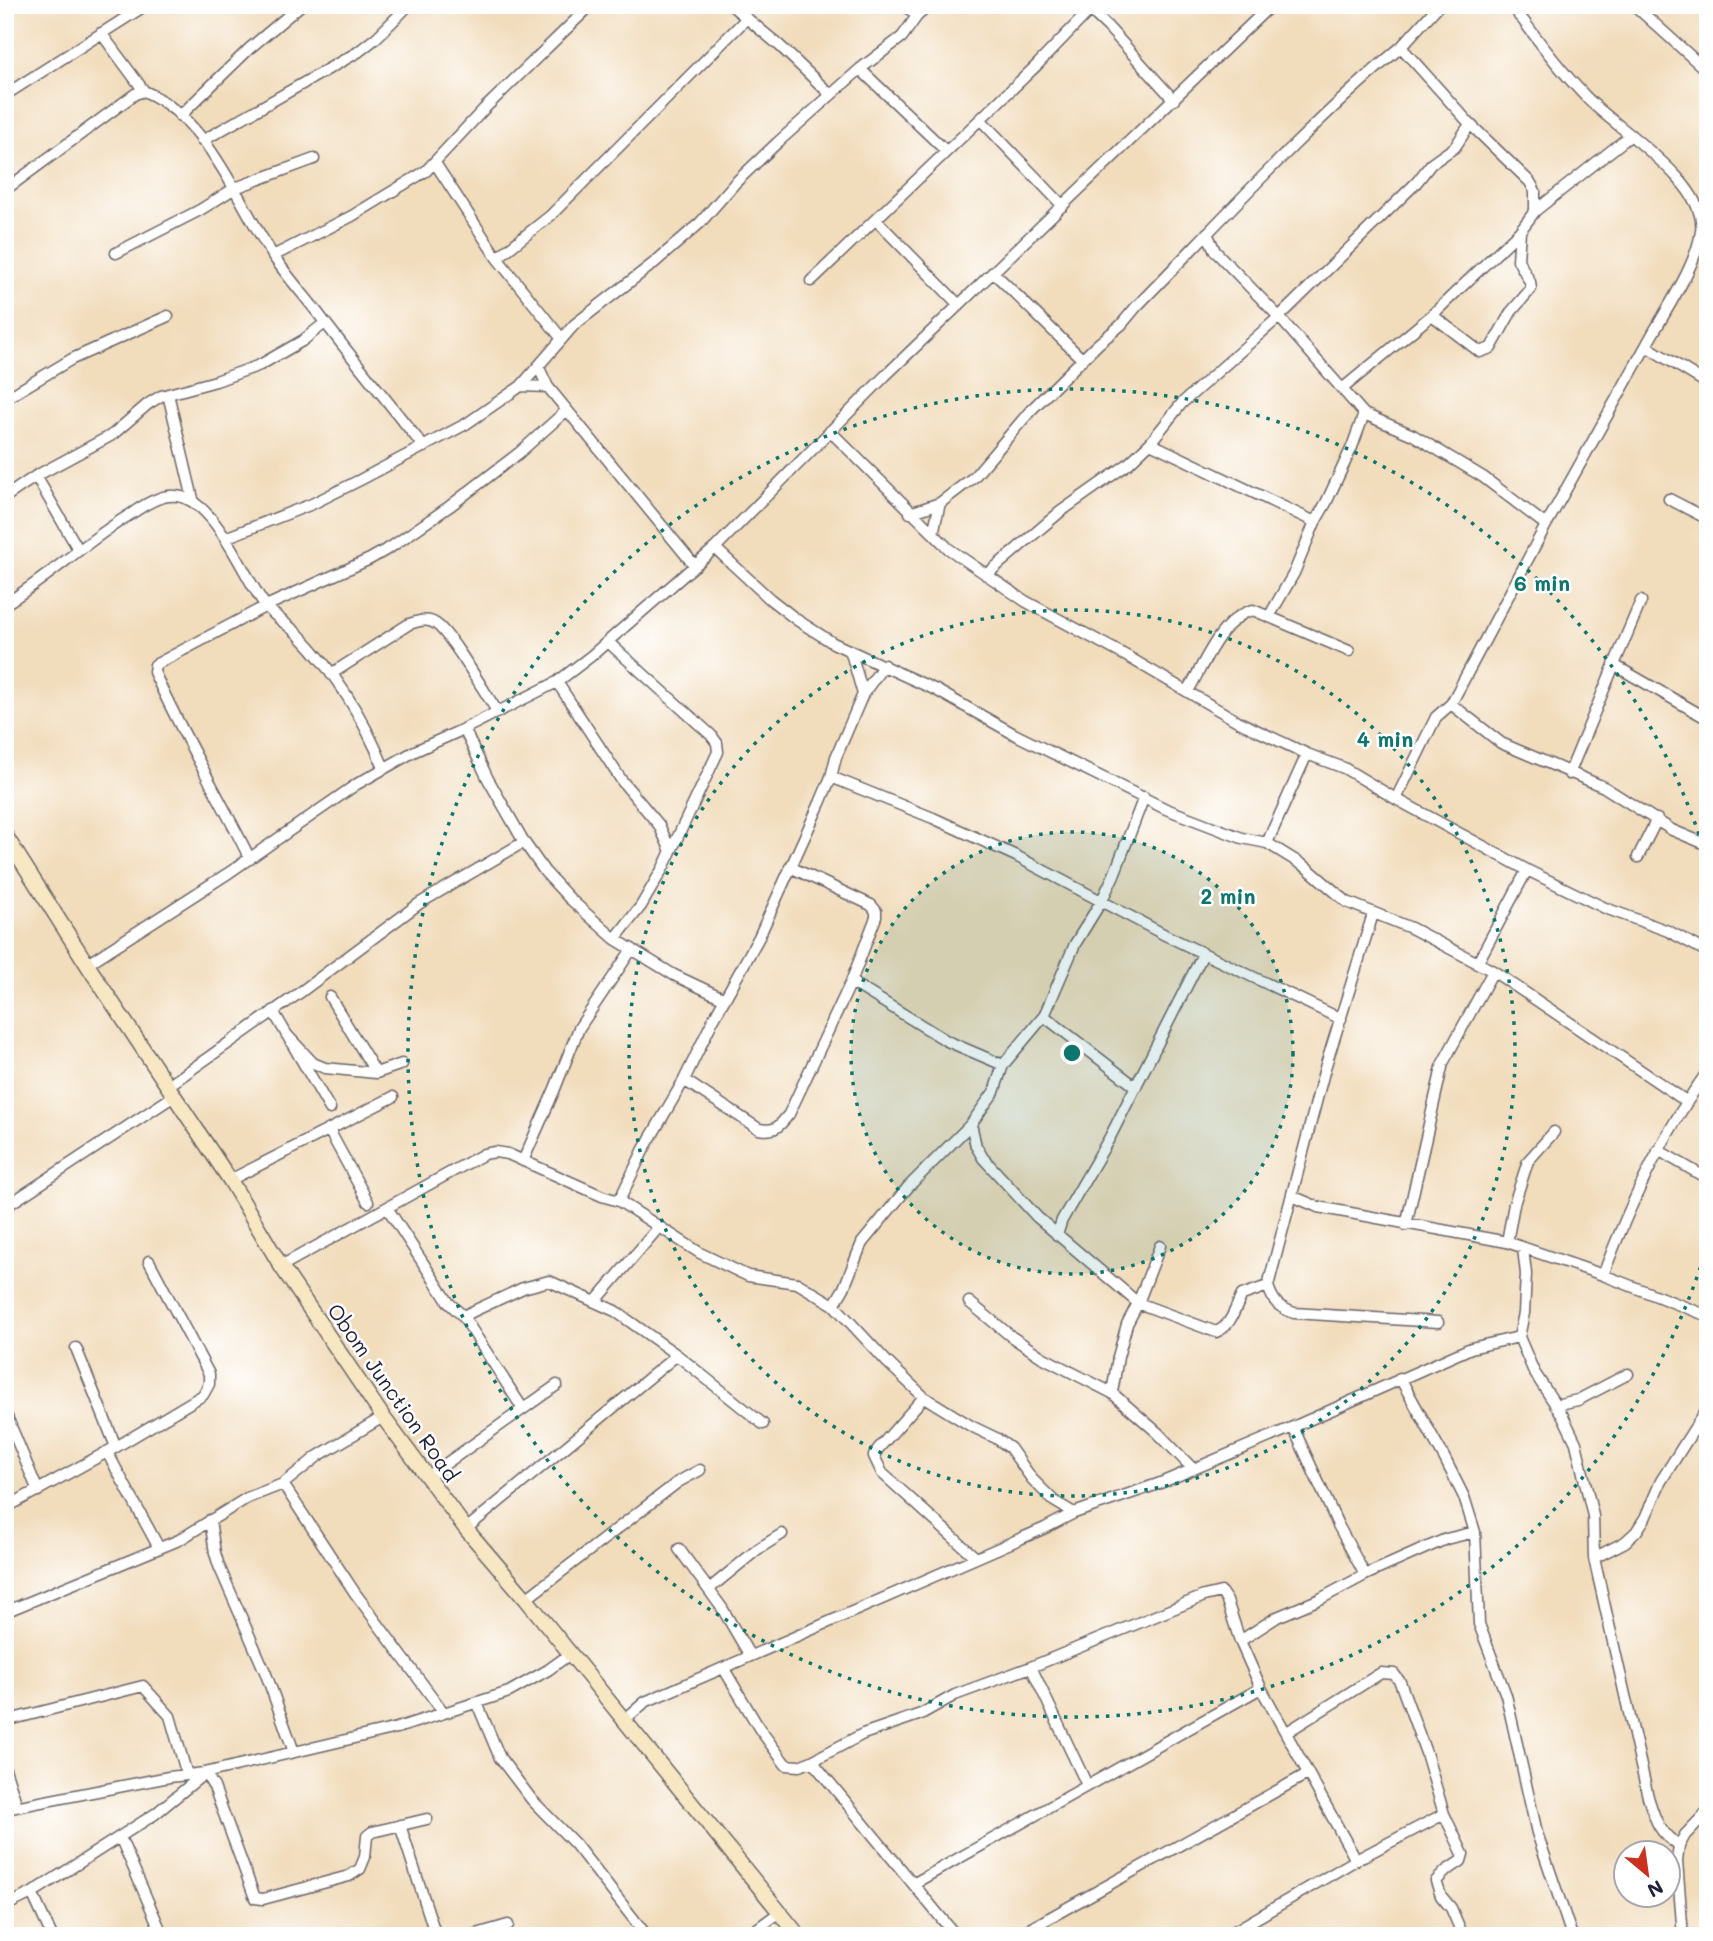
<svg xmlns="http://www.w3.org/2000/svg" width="1713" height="1941" font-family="Mali,sans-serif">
	<rect width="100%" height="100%" fill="#fff"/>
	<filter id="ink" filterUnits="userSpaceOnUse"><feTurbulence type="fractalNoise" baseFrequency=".0143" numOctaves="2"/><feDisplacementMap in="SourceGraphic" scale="14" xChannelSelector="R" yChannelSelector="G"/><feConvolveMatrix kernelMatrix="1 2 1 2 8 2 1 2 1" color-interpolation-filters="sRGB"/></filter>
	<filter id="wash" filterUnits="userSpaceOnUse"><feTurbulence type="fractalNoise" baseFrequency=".00686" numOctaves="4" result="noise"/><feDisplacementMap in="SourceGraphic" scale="28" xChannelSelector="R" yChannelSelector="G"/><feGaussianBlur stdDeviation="1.57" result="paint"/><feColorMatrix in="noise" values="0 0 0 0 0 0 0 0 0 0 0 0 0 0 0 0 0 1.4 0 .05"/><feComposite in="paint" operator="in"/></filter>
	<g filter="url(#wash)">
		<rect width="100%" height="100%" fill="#f1dcbb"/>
	</g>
	<g filter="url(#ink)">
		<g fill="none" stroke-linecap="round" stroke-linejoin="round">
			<g stroke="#6a6368" stroke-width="13">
				<path id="minor" d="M 731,5 L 780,46 L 831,95
					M 905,5 L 917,16
					M 1512,5 C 1535,37 1558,68 1586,97 C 1616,129 1708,182 1701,231 C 1697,266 1663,314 1646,346 L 1708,384
					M 1634,5 L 1708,72
					M 1087,7 L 1108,27 L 1174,100
					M 1519,16 L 1531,5
					M 101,33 L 144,91 C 210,120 237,202 274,257 C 287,276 303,294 317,312 C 352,358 388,402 424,447
					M 860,69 L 946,151
					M 5,95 L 146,5
					M 180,116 L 250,48 L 301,5
					M 980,119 L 1063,206
					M 202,141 L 358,52 L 376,38 L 409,5
					M 435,163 L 497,258 L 562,339
					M 5,190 L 135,94 L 144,91
					M 1535,211 L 1631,135
					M 876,220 L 959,305
					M 1207,233 L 1215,251 L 1279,317 L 1416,183 L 1431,164 L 1455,147 L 1470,124
					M 116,253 L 200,210 L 235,188 L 314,159
					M 273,256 L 352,216 L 426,171 L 484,109 L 591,5
					M 497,258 L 550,216 L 746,19
					M 994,273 L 1082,359
					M 811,281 L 1037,65 L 1090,10
					M 1432,315 L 1480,352 L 1491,348 L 1511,312 L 1531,289 L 1530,282 L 1518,260 L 1520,231
					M 538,366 L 548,387 L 695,566
					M 521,386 L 548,387
					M 1342,389 L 1432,315 L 1520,231 L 1535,211 L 1535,191 L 1530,182 L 1470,124 L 1401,47 L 1439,5
					M 168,394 L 194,503
					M 5,399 L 72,359 L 168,316
					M 830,431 L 949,549 L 1025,601 L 1130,658 L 1239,722 L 1307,754 L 1344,768 L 1396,799
					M 1150,443 L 1315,522
					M 36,476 L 78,549
					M 5,497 L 36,476 L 112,435 L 148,404 L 161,396 L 216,381 L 260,365 L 302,341 L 325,323
					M 1669,499 L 1708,519
					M 910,513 L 940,503 L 974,477 L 1031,410 L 1098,344 L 1121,325 L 1136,307 C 1223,218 1306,127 1401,47
					M 1546,525 L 1646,346
					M 933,533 L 940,503
					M 225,538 L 312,504 L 360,480 L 466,424 L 521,386 L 574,325 L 654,263 L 700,223 L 735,183 L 777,143 L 860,69 L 902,37 L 917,16 L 930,5
					M 715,548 L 770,599 L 797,620 L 833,643 L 936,690 L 1014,734 L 1166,809 L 1242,838 L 1267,843 L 1306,867 L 1347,902 L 1411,928 L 1493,971 L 1686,1101
					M 986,575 L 1060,512 L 1128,464 L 1150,443 L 1182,403 L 1279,317 L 1364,414 L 1413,435 L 1483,477 L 1546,525 L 1451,704 L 1436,717 L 1396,799 L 1527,870 L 1605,908 L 1668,931 L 1708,952
					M 5,604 C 49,577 86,541 131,514 C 141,507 156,497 169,496 C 213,490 243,578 266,606 C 275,617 288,625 298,634 C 335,672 364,719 384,768
					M 1270,615 L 1294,573 L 1315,522 L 1326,503 L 1352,447 L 1364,414
					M 608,642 L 711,735 L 717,743 L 718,752 L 663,868 L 641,906 L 615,939
					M 851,653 L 863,694
					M 1614,665 L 1641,601
					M 331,674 L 409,624 C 419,621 428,618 436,624 C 451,634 485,693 497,711
					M 557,682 L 622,781 L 659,825 L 670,849
					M 1188,691 C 1204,664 1221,618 1253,610 L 1349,651
					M 1451,704 L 1501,743 L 1604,787 L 1672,830 L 1708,845
					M 464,729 L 488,779 L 524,842 L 545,872 L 570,899 L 615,939 L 674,975 L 725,999
					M 1569,774 L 1614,665 L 1708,719
					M 831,777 L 933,818 L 1016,856 L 1167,936 L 1341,1019
					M 1267,843 L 1307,754
					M 1638,857 L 1657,819
					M 250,859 C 219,796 183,736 154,672 L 155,665 L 266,606 L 370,559 L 391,547 L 450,506 L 519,453 L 567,410
					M 1373,914 L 1325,1068 L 1268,1286 C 1273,1302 1278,1307 1294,1313 L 1438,1322
					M 1477,964 L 1527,870
					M 90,969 L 92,961 L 230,872 L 357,784 L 415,751 L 464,729 L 557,682 L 591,656 L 715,548 L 886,375 L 1271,5
					M 851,982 L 947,1041 L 1003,1065
					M 330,997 L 376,1073
					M 273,1011 L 330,1109
					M 1044,1016 L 1136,1087
					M 286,1034 L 313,1063 L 325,1068 L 376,1073 L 402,1064
					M 684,1080 L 759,1129 C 775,1132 779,1127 789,1114 L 851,982 L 876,917 L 876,911 L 871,905 L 790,867
					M 168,1086 L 298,994 L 420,903 L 524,842
					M 971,1124 L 976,1146 L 983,1158 L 1037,1217 L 1138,1303 L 1216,1332 C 1232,1325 1234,1310 1242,1295 L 1268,1286
					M 329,1130 L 368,1202
					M 1658,1150 L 1708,1179
					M 523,1161 L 554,1091 L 579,1028 L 632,949
					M 230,1180 L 393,1097
					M 1292,1196 L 1318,1207 L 1507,1242 L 1603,1275 L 1708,1316
					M 619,1201 L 644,1149 L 684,1080 L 713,1020 L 759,937 L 820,803 L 831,777 L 836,757 L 863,694 L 884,665
					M 5,1207 L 174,1096
					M 388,1209 L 449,1303 L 463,1316 L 523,1288 L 549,1281 L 615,1311 L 677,1355 L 763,1424
					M 1406,1225 L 1443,1063 L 1493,971
					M 1057,1235 L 1062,1220 L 1110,1137 L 1203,954
					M 1507,1242 L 1514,1204 L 1528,1161 L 1554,1132
					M 1523,1248 L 1526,1274 L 1524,1313 L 1519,1337 L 1534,1372 L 1563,1416 L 1576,1443 L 1593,1516 L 1594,1558 L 1648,1797 C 1656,1822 1658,1831 1679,1846
					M 281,1266 L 484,1154 L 495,1152 L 508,1154 L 602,1196 L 619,1201 L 700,1253 L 748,1276 L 797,1283 L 834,1305 L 887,1362 L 924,1397 L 971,1426 L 996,1438 L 1010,1448 L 1032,1479 L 1054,1501 L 1074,1513
					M 1603,1275 C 1630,1203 1663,1133 1708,1071
					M 595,1302 L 659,1227
					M 969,1302 L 1012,1337 L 1042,1357 L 1112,1393 L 1158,1433 L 1192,1468
					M 834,1305 L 844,1288 L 862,1243 L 909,1186 L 971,1124 L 994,1092 L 1003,1065 L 1044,1016 L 1075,944 L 1102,900 L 1114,875 L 1144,797
					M 463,1316 L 523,1409
					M 76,1348 L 116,1447
					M 1400,1378 L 1445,1459 L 1464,1497 L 1475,1532 L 1479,1624 L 1506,1695 L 1537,1833 L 1572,1936
					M 1112,1393 L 1118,1357 L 1127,1324 L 1138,1303 L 1160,1246
					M 924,1397 L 878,1449 L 874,1456 L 882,1473 L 976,1558
					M 1555,1405 L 1578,1400 L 1628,1374
					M 5,1412 L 38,1491
					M 1293,1427 L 1338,1525 L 1365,1575
					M 107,1452 L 159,1548
					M 427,1477 L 557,1385
					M 283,1484 L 355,1593 L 444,1713
					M 5,1508 L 116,1447 L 203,1395 L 209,1384 L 209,1374 L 149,1261
					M 210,1520 L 215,1553 L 219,1566 L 266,1674 L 294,1752
					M 466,1529 L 677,1355
					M 679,1549 L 722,1608 L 750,1656
					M 1594,1558 L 1625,1542 L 1636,1532 L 1645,1518 L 1661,1481 L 1708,1407
					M 709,1589 L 758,1549 L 782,1534
					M 526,1599 L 678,1482 L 700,1470
					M 5,1612 L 179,1540 L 247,1498 L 283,1484 L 318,1456 L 383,1417
					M 1240,1641 L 1277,1617 L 1320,1599 L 1365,1575 L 1446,1539 L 1475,1532
					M 1031,1667 L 1087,1785
					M 724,1669 L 759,1728 L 786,1765 L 799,1766 L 812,1761 L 863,1734 L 921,1714 L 955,1695 L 1031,1667 L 1204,1596 L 1221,1592 L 1227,1601 L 1240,1641 L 1261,1688 L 1356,1860
					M 477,1703 L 500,1758 L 532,1800 L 575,1844 L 647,1936
					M 5,1721 L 143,1686 L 170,1716 L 187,1775
					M 623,1721 L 645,1702 L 1045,1528 L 1074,1513 L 1158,1484 L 1293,1427 L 1471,1348 L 1519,1337
					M 1287,1732 L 1381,1673 L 1394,1674 L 1400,1682 L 1426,1753 L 1444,1814 L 1463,1854 L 1461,1861 L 1446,1871 L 1436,1881 L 1441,1896 L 1451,1908 L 1463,1936
					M 812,1761 L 956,1936
					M 5,1769 L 17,1806
					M 5,1809 L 169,1777 L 205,1773 L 397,1728 L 509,1692 L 548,1670 L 570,1654
					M 400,1825 L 436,1936
					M 120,1837 L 163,1936
					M 913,1884 L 1261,1688
					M 32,1893 L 52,1936
					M 5,1906 L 32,1893 L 155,1814 L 205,1773 L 214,1787 L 255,1898 L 263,1899 L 349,1876 L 360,1869 L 365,1857 L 367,1836 L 372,1832 L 427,1819
					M 470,1936 L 508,1925
					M 747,1936 L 780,1912
					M 1017,1936 L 1307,1774
					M 1226,1936 L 1356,1860 L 1444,1814
					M 1683,1936 L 1677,1861 L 1679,1846 L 1685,1835 L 1708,1811"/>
			</g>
			<g stroke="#6a6368" stroke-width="17">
				<path id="secondary" d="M 5,835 L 90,969 L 230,1180 L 281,1266 L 383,1417 L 466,1529 L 526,1599 L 799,1936"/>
			</g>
			<use href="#minor" stroke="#fff" stroke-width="10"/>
			<use href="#secondary" stroke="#f7e8c3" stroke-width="14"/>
		</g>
	</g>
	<circle cx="1072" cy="1053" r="221" fill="#0f766e" fill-opacity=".12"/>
	<g fill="none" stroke="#0f766e" stroke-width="3.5" stroke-dasharray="3.5 7">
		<circle cx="1072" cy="1053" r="221"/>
		<circle cx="1072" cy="1053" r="443"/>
		<path d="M1707 1247A664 664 0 1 1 1707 859"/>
	</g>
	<g text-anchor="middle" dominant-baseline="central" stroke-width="5" stroke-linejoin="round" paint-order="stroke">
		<g font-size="21" fill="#22223b" stroke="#fff">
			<text transform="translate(394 1392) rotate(55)">Obom Junction Road</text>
		</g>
	</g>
	<circle cx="1072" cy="1053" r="10" fill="#0f766e" stroke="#fff" stroke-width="3.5"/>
	<g font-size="21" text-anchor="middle" font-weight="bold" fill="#0f766e" stroke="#fff" stroke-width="5" stroke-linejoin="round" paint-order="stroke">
		<text x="1542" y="591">6 min</text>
		<text x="1385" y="747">4 min</text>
		<text x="1228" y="904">2 min</text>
	</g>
	<rect width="1713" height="1941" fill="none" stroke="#fff" stroke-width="28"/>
	<g transform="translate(1647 1874) rotate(151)"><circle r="33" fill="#ffffff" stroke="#a7a7b1" stroke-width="2"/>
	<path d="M0-5L12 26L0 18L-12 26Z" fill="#c8321e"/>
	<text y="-10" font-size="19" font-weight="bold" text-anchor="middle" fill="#22223b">N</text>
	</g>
</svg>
